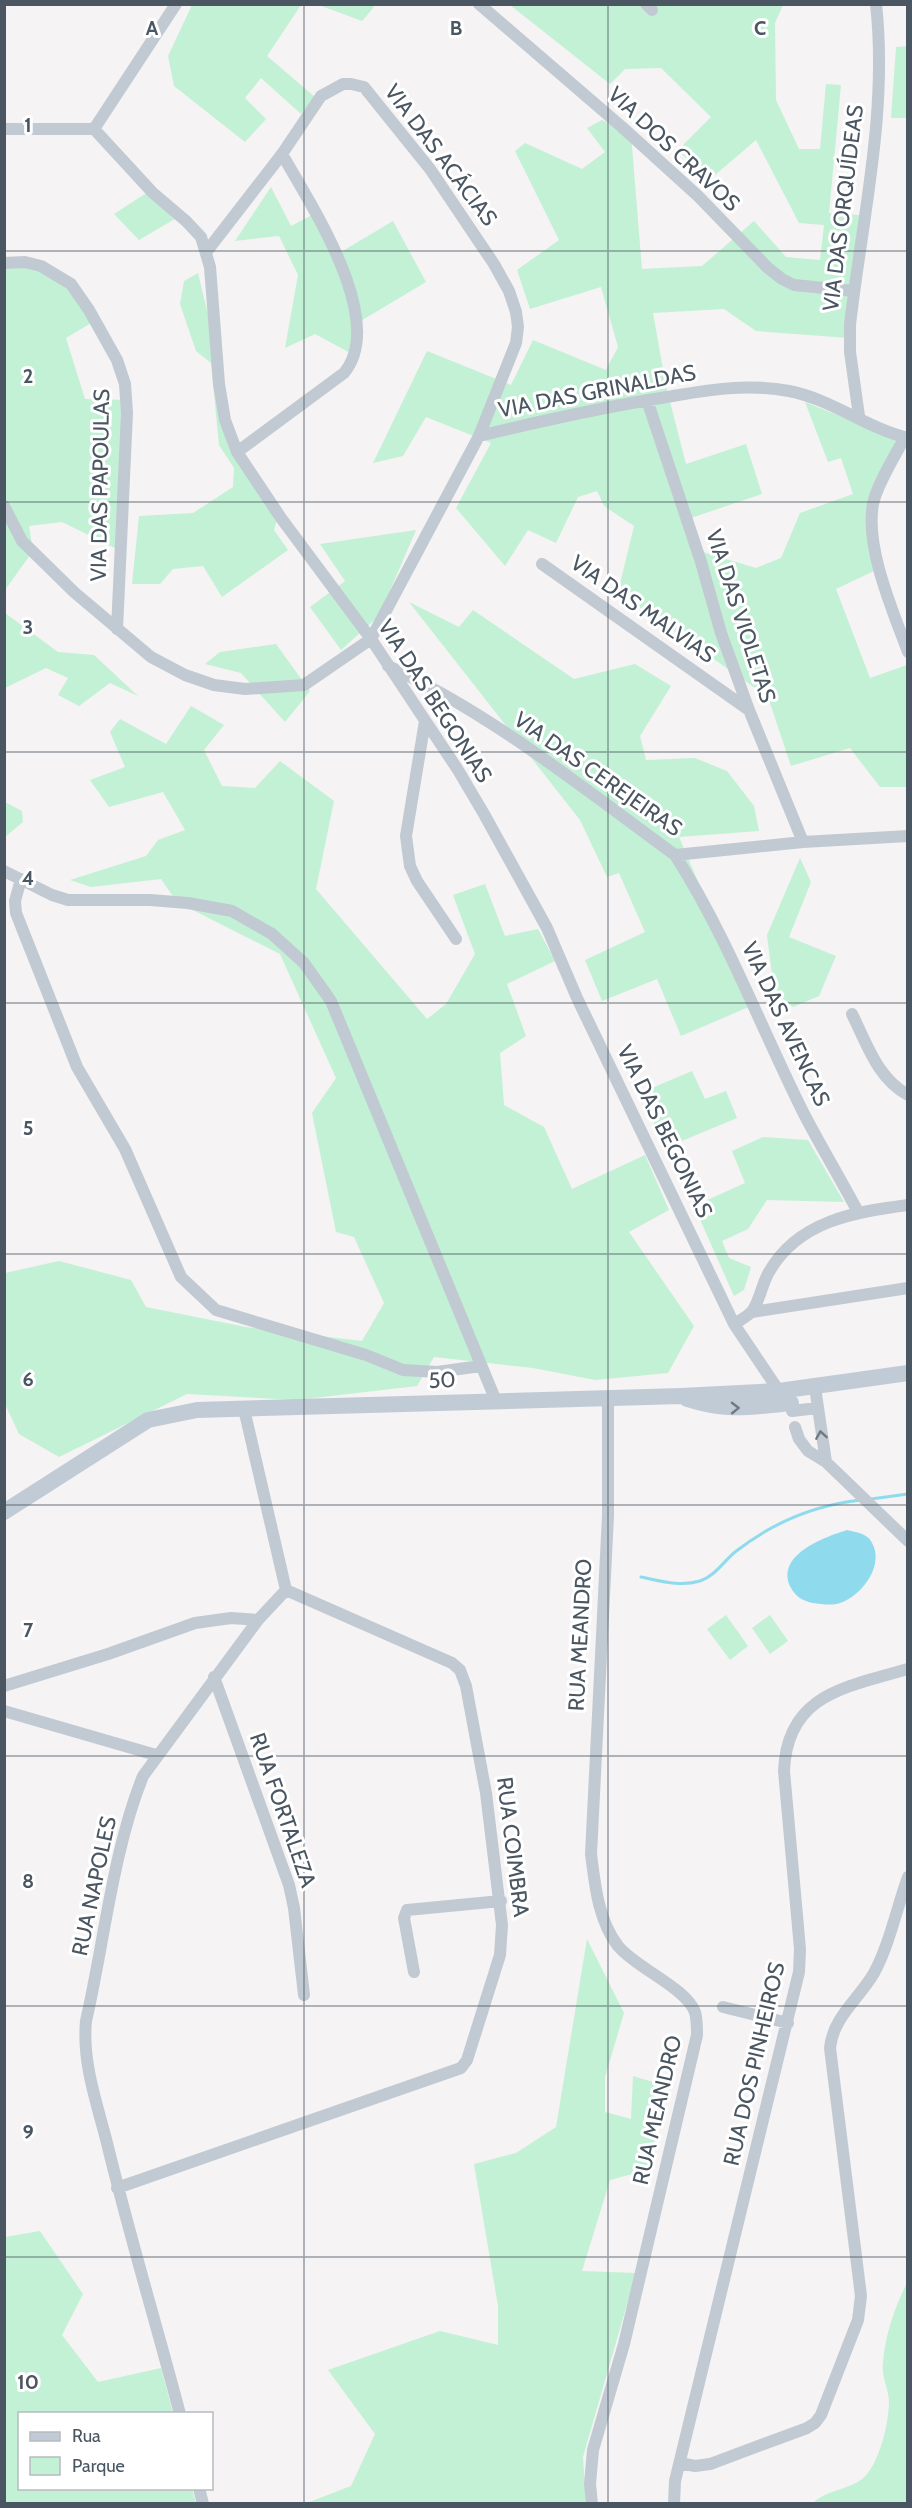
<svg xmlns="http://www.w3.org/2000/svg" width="912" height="2508" font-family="Cabin,sans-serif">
	<rect width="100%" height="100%" fill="#f5f3f3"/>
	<path fill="#c3f1d5" d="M 372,4 L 374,7 L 362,21 L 319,5 Z
		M 192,5 L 301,5 L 267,56 L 315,97 L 301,114 L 261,78 L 245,98 L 266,119 L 245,142 L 174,86 L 168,56 Z
		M 510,5 L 783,5 L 775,23 L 776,100 L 799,149 L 820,149 L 826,84 L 841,85 L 829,213 L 860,215 L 848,338 L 756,331 L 724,309 L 653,313 L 666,386 L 686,464 L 746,444 L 762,494 L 682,521 L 693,549 L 756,568 L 781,558 L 800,513 L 853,494 L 841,458 L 828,462 L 805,402 L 897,439 L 869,502 L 876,570 L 836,589 L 870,678 L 907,665 L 907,787 L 880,787 L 850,748 L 791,766 L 768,697 L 618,592 L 634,526 L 604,506 L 597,491 L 578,497 L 556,543 L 528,530 L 505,566 L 456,508 L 491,443 L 426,417 L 403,456 L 373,463 L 427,351 L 511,385 L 533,340 L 606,370 L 618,347 L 601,287 L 530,309 L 517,270 L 559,240 L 515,151 L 525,143 L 582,169 L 605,152 L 587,128 L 602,120 L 631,134 L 642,269 L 702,266 L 754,221 L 786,257 L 820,260 L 824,225 L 799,223 L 756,140 L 708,181 L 678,150 L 711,117 L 661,68 L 625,69 L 610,84 Z
		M 907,46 L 907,118 L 891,118 L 896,47 Z
		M 271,187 L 291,226 L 316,213 L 336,255 L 393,221 L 426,282 L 359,322 L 356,356 L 315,334 L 285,348 L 298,275 L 279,236 L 235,241 Z
		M 148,192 L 180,216 L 139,240 L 114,214 Z
		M 5,262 L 74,279 L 96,320 L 66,338 L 85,399 L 130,400 L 119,550 L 62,522 L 29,526 L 33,551 L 5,590 Z
		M 198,273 L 214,340 L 234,453 L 278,516 L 274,530 L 288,550 L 222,597 L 203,566 L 173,569 L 160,584 L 132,584 L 139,516 L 193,513 L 233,487 L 234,468 L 219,445 L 211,363 L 196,351 L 180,304 L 184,281 Z
		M 416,530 L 379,616 L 341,650 L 310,607 L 345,581 L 320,544 Z
		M 409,602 L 459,627 L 473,610 L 574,679 L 635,664 L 671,686 L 640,736 L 646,760 L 695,758 L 727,771 L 754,806 L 759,831 L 679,837 L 751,1006 L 681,1036 L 657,979 L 602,1001 L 585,960 L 645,932 L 619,873 L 607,877 L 580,820 Z
		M 5,613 L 58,652 L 94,655 L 138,696 L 110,683 L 79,706 L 58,695 L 68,678 L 46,668 L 5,688 Z
		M 276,644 L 310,691 L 285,722 L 241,673 L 205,664 L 220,652 Z
		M 191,706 L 224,725 L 204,750 L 222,786 L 255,788 L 280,761 L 334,801 L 316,889 L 427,1019 L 446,1004 L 475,954 L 453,895 L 485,884 L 505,936 L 538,929 L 555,961 L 507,984 L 526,1036 L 500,1053 L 504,1105 L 544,1127 L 572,1189 L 645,1155 L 669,1210 L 629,1232 L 694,1326 L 668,1373 L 595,1380 L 533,1368 L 434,1357 L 417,1386 L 297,1400 L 187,1394 L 59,1457 L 19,1434 L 5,1404 L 5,1273 L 59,1261 L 131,1280 L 146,1307 L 246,1327 L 362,1341 L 384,1303 L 354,1237 L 336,1232 L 312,1113 L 336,1078 L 280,954 L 177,902 L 161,879 L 91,887 L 70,880 L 146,856 L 158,840 L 185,830 L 163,792 L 109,807 L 90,780 L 125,767 L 110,732 L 120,719 L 166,744 Z
		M 5,802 L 22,811 L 23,822 L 5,837 Z
		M 800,858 L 811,882 L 789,937 L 836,956 L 819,996 L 793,1007 L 774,991 L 767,935 Z
		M 692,1071 L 705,1099 L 726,1091 L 737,1118 L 665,1148 L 640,1093 Z
		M 763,1137 L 808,1140 L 844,1202 L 767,1200 L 748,1229 L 722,1241 L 729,1258 L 751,1267 L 744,1290 L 734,1296 L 694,1206 L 745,1183 L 732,1151 Z
		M 726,1615 L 748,1646 L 730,1660 L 707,1629 Z
		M 770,1615 L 788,1641 L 770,1654 L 752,1628 Z
		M 587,1939 L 624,2013 L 605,2077 L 605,2112 L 631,2119 L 633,2076 L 666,2086 L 650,2169 L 610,2180 L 582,2271 L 636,2273 L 583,2457 L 586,2503 L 304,2504 L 351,2486 L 375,2434 L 328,2370 L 440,2331 L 498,2345 L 498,2306 L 474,2164 L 516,2153 L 556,2127 Z
		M 40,2231 L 83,2294 L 62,2335 L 98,2382 L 161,2368 L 173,2413 L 20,2414 L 20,2488 L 192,2489 L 196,2503 L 5,2503 L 5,2237 Z
		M 907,2283 L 907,2503 L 813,2503 C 826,2490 848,2490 862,2479 C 879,2466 889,2423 889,2402 C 889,2389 881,2377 883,2362 C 885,2336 895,2306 907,2283 Z"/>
	<path fill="#90daee" d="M 847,1530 C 855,1532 866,1533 871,1541 C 886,1564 862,1596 840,1603 C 832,1606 821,1604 813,1603 C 803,1601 796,1597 791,1588 C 774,1555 825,1537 847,1530 Z"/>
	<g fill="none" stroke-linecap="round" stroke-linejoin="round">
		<path stroke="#90daee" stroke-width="3" d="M 871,1499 L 908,1494
			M 641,1577 C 661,1581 680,1587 700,1581 C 715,1576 724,1561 735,1552 C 772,1523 815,1505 861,1500"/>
		<path stroke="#c1cad2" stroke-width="12" d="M 479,4 L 622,127 L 698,196 L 768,268 L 782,279 L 794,285 L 854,291
			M 646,4 L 652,10
			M 4,129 L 94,129
			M 94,129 L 153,193 L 186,221 L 201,237 L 210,267 L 219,384 L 225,420 L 237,452 L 281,518 L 371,639 L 458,770 L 484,814 L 547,928 L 577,998 L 734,1324 L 779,1391
			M 94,129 L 176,4
			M 207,251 L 282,154 L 321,96 L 343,84 L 351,84 L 364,87 L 430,169 L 494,264 L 509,291 L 516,312 L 518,327 L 516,343 L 479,436
			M 4,263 L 25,262 L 41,266 L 71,284 L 89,310 L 117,360 L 125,384 L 127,413 L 117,629
			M 647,400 L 701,562 L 721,633 L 749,710 L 803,842
			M 859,416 L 850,352 L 850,325 C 862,219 888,112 876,4
			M 905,437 C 895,456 877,484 873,504 C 865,548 893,611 908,652
			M 237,452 L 344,373 C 388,320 310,204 282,154
			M 4,506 L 22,541 L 74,592 L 151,657 L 185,675 L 214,685 L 245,689 L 304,685 L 371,639 L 479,436 C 541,421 604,407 667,397 C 707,390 748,383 789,391 C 831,399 866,428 908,438
			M 542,564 L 749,710
			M 388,666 C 492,714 583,788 675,855 L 803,842 L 908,836
			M 425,721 L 406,836 L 410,866 L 417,881 L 456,939
			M 675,855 C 727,936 760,1026 803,1112 C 820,1145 840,1178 858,1212
			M 4,871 L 52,895 L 68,900 L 150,900 L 188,903 L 232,911 L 272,934 L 304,963 L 331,1001 L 496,1401
			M 21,879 L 15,901 L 16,913 L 77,1067 L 125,1149 L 181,1277 L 216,1310 L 366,1355 L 403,1370 L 437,1372 L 481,1366
			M 852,1014 C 867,1044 877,1078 908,1095
			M 752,1312 L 908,1288
			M 734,1324 C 740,1320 749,1316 753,1310 C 760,1299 762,1284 769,1272 C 798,1221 854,1212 908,1205
			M 815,1387 L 826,1462
			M 244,1409 L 286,1590
			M 792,1411 L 817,1408
			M 795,1427 L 799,1439 L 808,1451 L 826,1462 L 908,1541
			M 214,1677 L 289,1885 L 294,1908 L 304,1995
			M 4,1686 L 108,1654 L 195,1623 L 231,1618 L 258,1620
			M 4,1711 L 156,1755
			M 414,1972 L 404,1918 L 407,1910 L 501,1901
			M 723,2007 L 788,2023
			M 117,2188 L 461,2068 L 467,2060 L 500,1955 L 502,1925 L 486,1793 L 466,1686 L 460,1670 L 452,1663 L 286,1590
			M 180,2414 C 156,2323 129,2234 107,2143 C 97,2103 82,2063 86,2021 C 104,1943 113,1850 143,1776 L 258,1620 L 286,1590
			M 680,2463 L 695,2466 L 710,2464 L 807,2428 L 815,2423 L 821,2415 L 858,2320 L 861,2296 L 830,2048 C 833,2017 859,1999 874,1973 C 889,1946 897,1907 908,1877
			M 199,2488 L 203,2504
			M 592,2504 L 590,2484 L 593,2450 L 624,2344 L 697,2035 C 697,2027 697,2019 695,2012 C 685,1987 636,1968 618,1946 C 598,1920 595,1885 591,1854 L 608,1516 L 608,1398
			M 674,2504 L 675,2481 L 799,1972 L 800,1949 L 784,1771 C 787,1694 846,1687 908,1669"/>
		<path stroke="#c1cbd6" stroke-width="16" d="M 687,1399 C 727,1412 751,1407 791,1403
			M 4,1512 L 148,1420 L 197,1410 L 681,1396 L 779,1391 L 908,1373"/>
	</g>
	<defs><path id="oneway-chevron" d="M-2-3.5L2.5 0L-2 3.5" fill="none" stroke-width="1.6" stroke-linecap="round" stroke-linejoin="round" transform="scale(1.5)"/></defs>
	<use stroke="#6e7984" href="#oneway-chevron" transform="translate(735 1408) rotate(-1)"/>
	<use stroke="#6e7983" href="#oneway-chevron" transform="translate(821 1435) rotate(-99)"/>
	<path fill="none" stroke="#4a5661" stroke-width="1.5" stroke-opacity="0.55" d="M 304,4 L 304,2504M 608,4 L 608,2504M 4,251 L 908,251M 4,502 L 908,502M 4,752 L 908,752M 4,1003 L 908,1003M 4,1254 L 908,1254M 4,1505 L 908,1505M 4,1756 L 908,1756M 4,2006 L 908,2006M 4,2257 L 908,2257"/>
	<g text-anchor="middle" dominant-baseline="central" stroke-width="6" stroke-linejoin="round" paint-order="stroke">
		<g font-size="22" fill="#4a5661" stroke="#fff">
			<text transform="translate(674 149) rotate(43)">VIA DOS CRAVOS</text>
			<text transform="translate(441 155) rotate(53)">VIA DAS ACÁCIAS</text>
			<text transform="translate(843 208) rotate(-83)">VIA DAS ORQUÍDEAS</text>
			<text transform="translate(597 391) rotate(-11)">VIA DAS GRINALDAS</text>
			<text transform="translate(100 485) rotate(-89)">VIA DAS PAPOULAS</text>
			<text transform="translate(643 609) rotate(35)">VIA DAS MALVIAS</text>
			<text transform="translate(741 616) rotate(72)">VIA DAS VIOLETAS</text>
			<text transform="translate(435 701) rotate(57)">VIA DAS BEGONIAS</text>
			<text transform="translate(598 774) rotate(35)">VIA DAS CEREJEIRAS</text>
			<text transform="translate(786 1024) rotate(65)">VIA DAS AVENCAS</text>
			<text transform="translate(665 1131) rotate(64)">VIA DAS BEGONIAS</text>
			<text transform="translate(442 1380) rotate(-2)">50</text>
			<text transform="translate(580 1635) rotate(-87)">RUA MEANDRO</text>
			<text transform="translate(283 1810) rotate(71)">RUA FORTALEZA</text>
			<text transform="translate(513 1847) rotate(83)">RUA COIMBRA</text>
			<text transform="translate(94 1886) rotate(-78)">RUA NAPOLES</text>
			<text transform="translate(754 2064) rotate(-77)">RUA DOS PINHEIROS</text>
			<text transform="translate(657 2110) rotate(-77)">RUA MEANDRO</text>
		</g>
	</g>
	<g font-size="20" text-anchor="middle" font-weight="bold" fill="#4a5661" stroke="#fff" stroke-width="6" stroke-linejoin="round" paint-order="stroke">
		<text x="152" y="35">A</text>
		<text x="456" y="35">B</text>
		<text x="760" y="35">C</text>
		<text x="28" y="132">1</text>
		<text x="28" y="383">2</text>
		<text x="28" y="634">3</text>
		<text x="28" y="885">4</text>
		<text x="28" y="1135">5</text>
		<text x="28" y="1386">6</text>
		<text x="28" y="1637">7</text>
		<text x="28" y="1888">8</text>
		<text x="28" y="2139">9</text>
		<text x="28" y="2389">10</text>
	</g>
	<rect width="912" height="2508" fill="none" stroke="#4a5661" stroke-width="12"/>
	<rect x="18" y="2412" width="195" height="78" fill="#ffffff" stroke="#b7bbc0" stroke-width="1.5"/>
	<rect x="30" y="2432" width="30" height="9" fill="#c1cbd6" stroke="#b7bbc0" stroke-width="1.5"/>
	<text x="72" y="2442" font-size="18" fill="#4a5661">Rua</text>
	<rect x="30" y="2457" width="30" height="18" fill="#c3f1d5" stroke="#b7bbc0" stroke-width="1.5"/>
	<text x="72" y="2472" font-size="18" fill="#4a5661">Parque</text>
</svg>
